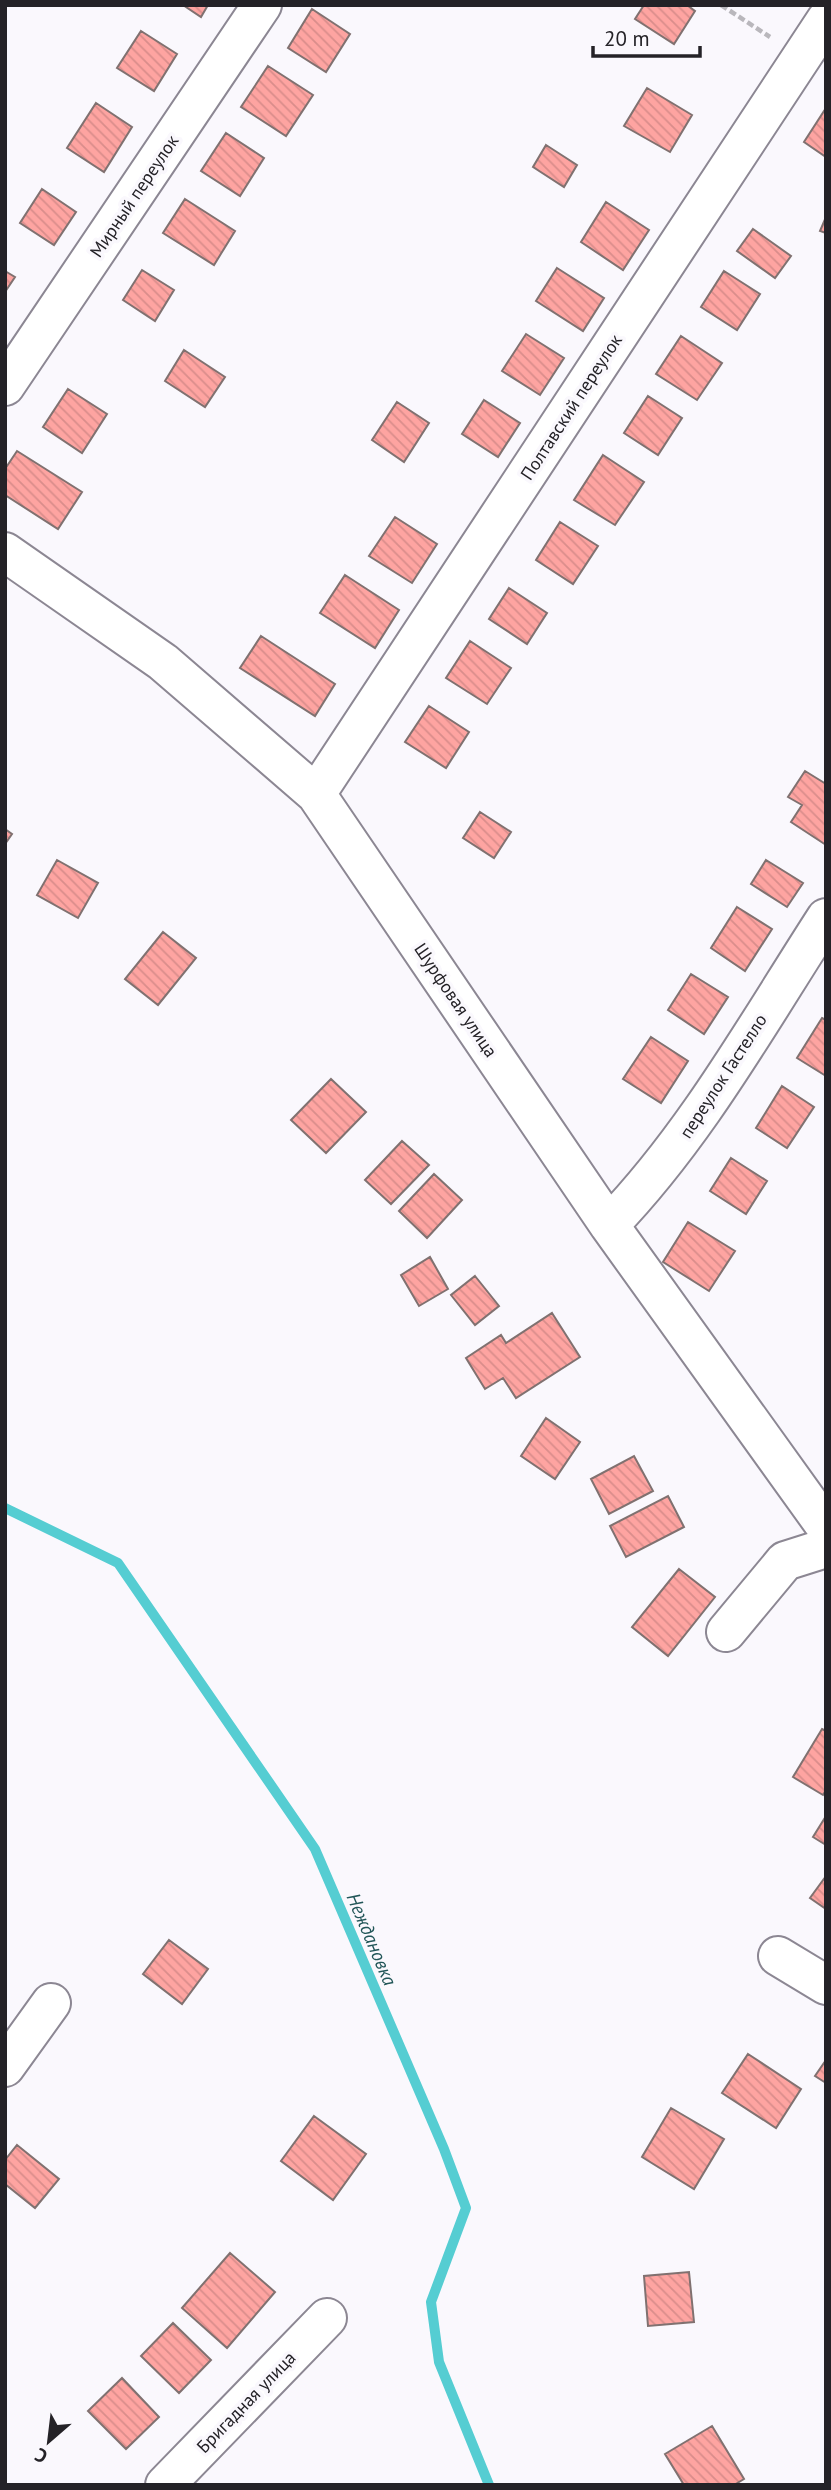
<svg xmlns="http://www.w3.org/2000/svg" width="831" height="2490" font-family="'PT Sans',sans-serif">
	<defs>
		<pattern id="building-back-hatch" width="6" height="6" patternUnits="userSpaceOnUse" patternTransform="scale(1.75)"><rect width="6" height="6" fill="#fea4a1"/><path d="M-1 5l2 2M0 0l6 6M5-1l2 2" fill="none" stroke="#da8d8b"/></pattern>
	</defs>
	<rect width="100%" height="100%" fill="#faf8fd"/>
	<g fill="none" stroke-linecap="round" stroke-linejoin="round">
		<path stroke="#55cdd2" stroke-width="10" d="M 5,1508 L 118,1563 L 315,1849 L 444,2149 L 466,2208 L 431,2302 L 439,2362 L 489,2485"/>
	</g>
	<path fill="url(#building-back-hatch)" stroke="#807170" stroke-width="2" d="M 183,5 L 208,5 L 201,17 Z
		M 644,5 L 687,5 L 695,11 L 674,44 L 635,19 Z
		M 312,9 L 350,34 L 326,72 L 288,48 Z
		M 141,31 L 177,54 L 154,91 L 117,68 Z
		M 268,66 L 313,95 L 286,136 L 241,107 Z
		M 647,88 L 692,115 L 670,152 L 624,126 Z
		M 96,103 L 132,127 L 104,172 L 67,148 Z
		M 826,108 L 826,157 L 804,142 Z
		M 226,133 L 264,158 L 240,196 L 201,171 Z
		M 546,145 L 577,165 L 564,187 L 533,167 Z
		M 42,189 L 76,212 L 54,245 L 20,223 Z
		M 185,199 L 235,231 L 214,265 L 163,233 Z
		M 606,202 L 649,230 L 623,270 L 581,242 Z
		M 826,217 L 826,233 L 820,231 Z
		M 753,229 L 791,256 L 775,278 L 737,251 Z
		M 557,268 L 604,298 L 583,331 L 536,301 Z
		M 142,270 L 174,290 L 155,321 L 123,300 Z
		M 5,271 L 15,277 L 5,292 Z
		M 724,271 L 760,294 L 737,330 L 701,307 Z
		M 526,334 L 564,358 L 540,395 L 502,371 Z
		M 681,336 L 722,363 L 697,400 L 656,374 Z
		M 184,350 L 225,377 L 205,407 L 165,381 Z
		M 68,389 L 107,414 L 82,453 L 43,427 Z
		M 648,396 L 682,418 L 658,455 L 624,433 Z
		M 484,400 L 520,423 L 498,457 L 462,434 Z
		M 397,402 L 429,423 L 404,462 L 372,440 Z
		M 17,451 L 82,492 L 58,529 L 5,495 L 5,469 Z
		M 603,455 L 644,482 L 615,525 L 574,500 Z
		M 395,517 L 437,544 L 412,583 L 369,556 Z
		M 560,522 L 598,546 L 573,584 L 536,560 Z
		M 345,575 L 399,610 L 375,648 L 320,613 Z
		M 509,588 L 547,613 L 527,644 L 489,619 Z
		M 261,636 L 335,684 L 315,716 L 240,668 Z
		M 470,641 L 511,668 L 487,704 L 446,678 Z
		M 429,706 L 469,732 L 446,768 L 405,742 Z
		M 805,771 L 826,784 L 826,845 L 791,822 L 802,805 L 788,797 Z
		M 480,812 L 511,832 L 494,858 L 463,838 Z
		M 5,829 L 12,834 L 5,844 Z
		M 57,860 L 98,883 L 78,918 L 37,895 Z
		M 766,860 L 803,883 L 787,907 L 751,884 Z
		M 737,907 L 772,929 L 745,971 L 711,948 Z
		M 163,932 L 196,958 L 158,1005 L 125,979 Z
		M 691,974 L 728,997 L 704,1034 L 668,1010 Z
		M 822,1018 L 826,1020 L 826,1076 L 797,1058 Z
		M 651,1037 L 688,1061 L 661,1103 L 623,1079 Z
		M 331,1079 L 366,1112 L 326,1153 L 291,1120 Z
		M 782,1086 L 814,1107 L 787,1148 L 756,1128 Z
		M 402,1141 L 429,1165 L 391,1204 L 365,1180 Z
		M 731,1158 L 767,1181 L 746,1214 L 710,1191 Z
		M 434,1174 L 462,1200 L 427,1238 L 399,1211 Z
		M 688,1222 L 735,1251 L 709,1291 L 663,1262 Z
		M 430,1257 L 448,1289 L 419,1306 L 401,1275 Z
		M 475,1276 L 499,1306 L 475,1325 L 451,1295 Z
		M 552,1313 L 580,1357 L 516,1398 L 503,1378 L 485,1389 L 466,1358 L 501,1335 L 506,1343 Z
		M 546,1418 L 580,1442 L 555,1479 L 521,1456 Z
		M 634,1456 L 653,1491 L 609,1514 L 591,1479 Z
		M 668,1496 L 684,1527 L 626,1557 L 610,1526 Z
		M 679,1569 L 715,1597 L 668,1656 L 632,1627 Z
		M 822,1729 L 826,1731 L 826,1790 L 823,1795 L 793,1777 Z
		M 826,1816 L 826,1845 L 813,1837 Z
		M 826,1876 L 826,1909 L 810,1898 Z
		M 169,1940 L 208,1969 L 182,2004 L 143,1974 Z
		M 748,2054 L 801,2089 L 776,2128 L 722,2093 Z
		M 826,2060 L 826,2083 L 815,2076 Z
		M 671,2108 L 724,2139 L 694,2189 L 642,2157 Z
		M 314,2116 L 366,2154 L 333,2200 L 281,2161 Z
		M 17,2145 L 59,2179 L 35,2208 L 5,2184 L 5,2160 Z
		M 230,2253 L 275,2292 L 227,2348 L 182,2308 Z
		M 689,2272 L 694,2322 L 648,2326 L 644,2276 Z
		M 173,2323 L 211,2360 L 179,2393 L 141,2356 Z
		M 122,2378 L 159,2417 L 126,2449 L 88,2411 Z
		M 712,2426 L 744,2479 L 734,2485 L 684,2485 L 665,2454 Z"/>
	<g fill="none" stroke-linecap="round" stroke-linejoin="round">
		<g stroke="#8c8793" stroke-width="42">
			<path id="minor" d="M 5,386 L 262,5
				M 5,552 L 163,662 L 316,794 L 609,1225 L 826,1527
				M 316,794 L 826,20
				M 609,1225 C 696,1135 758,1023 826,918
				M 726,1632 L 785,1561 L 826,1548
				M 778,1956 L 826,1985
				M 5,2067 L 51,2003
				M 165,2485 L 327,2318"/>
		</g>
		<path stroke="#b9b7bc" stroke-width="4.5" stroke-dasharray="7 3.5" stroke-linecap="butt" d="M 721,5 L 770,37"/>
		<use href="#minor" stroke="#fff" stroke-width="38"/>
	</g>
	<g text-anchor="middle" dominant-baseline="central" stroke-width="7" stroke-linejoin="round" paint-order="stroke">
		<g font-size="18" fill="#242227" stroke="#faf8fd">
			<text transform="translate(134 196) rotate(-56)">Мирный переулок</text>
			<text transform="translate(571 407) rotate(-57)">Полтавский переулок</text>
			<text transform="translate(456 1000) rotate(56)">Шурфовая улица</text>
			<text transform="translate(723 1076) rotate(-57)">переулок Гастелло</text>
			<text transform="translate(246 2402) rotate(-46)">Бригадная улица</text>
		</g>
		<g font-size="19" font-style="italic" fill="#225658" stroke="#faf8fd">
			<text transform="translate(372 1939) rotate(67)">Неждановка</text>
		</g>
	</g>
	<rect width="831" height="2490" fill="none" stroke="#242227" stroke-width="14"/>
	<g transform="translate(49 2441) rotate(208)" stroke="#faf8fd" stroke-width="5" paint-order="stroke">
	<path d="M0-5L12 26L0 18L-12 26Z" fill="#242227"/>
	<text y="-10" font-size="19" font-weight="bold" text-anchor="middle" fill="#242227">С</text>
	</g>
	<path d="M593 46v10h107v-10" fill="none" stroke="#242227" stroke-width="3.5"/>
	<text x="604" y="46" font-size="21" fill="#242227" stroke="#faf8fd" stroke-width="5" paint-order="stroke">20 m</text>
</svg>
